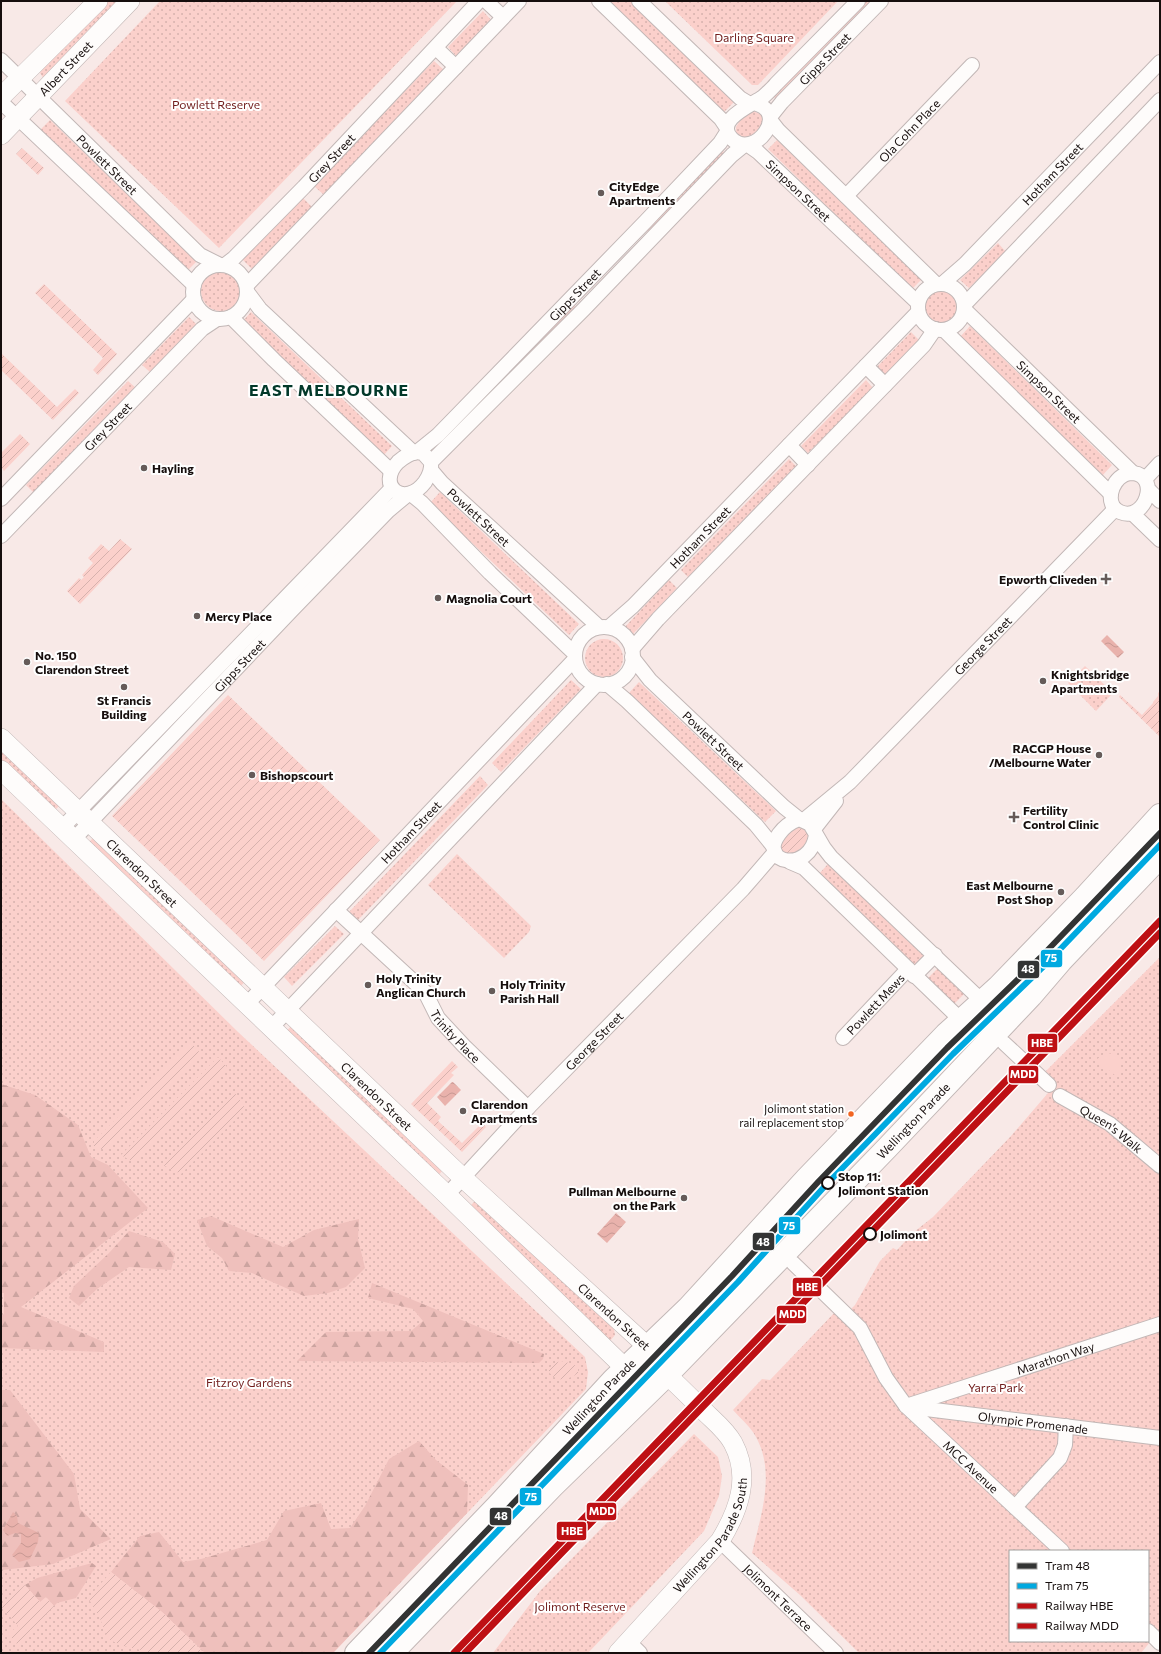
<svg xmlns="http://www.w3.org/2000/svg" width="1161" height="1654" font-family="Commissioner,sans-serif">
	<defs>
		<pattern id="grass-dots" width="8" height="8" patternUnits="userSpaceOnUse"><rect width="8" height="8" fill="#fbd0cb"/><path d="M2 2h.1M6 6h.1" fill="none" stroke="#d6b1ad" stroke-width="1.8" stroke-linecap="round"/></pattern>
		<pattern id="forest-firs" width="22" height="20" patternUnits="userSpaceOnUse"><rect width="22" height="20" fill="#efc0bc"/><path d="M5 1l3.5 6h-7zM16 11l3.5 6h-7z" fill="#cca4a0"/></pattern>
		<pattern id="garden-furrows" width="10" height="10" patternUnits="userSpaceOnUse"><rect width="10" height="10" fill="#fbd0cb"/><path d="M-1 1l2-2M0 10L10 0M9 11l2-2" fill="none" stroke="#d6b1ad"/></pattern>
		<pattern id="water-waves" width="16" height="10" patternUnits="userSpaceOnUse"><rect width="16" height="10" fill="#e9b2ac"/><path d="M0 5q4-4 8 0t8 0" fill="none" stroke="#c79893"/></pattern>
	</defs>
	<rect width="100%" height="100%" fill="#f8e9e7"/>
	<path fill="url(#grass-dots)" fill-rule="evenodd" d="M 107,1 L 122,1 L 44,79 L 40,73 L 41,70 Z
		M 160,1 L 457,1 L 219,248 L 65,101 Z
		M 610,1 L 631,1 L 735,101 L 724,112 Z
		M 665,1 L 838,1 L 758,85 L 752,85 Z
		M 866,1 L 873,1 L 777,100 L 773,96 Z
		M 483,11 L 492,21 L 457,57 L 448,47 Z
		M 434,61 L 444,70 L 324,195 L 314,186 Z
		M 753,111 L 760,114 L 763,117 C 761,130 754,134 744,139 L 736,134 L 736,127 L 743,116 Z
		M 50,120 L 197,261 L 187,271 L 40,130 Z
		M 778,139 L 922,279 L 912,289 L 768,149 Z
		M 723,151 L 726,155 L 649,232 L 647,231 L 649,227 Z
		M 302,197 L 312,207 L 252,269 L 242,259 Z
		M 998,243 L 1006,252 L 969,288 L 960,280 Z
		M201 291a20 20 0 1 1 40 0a20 20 0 1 1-40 0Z
		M923 307a17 17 0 1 1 34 0a17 17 0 1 1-34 0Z
		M 574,305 L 576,308 L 512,373 L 510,369 Z
		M 251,312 L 392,446 L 383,456 L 242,322 Z
		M 189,317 L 197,325 L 150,372 L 142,365 Z
		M 970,326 L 1112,465 L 1102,476 L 959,338 Z
		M 911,332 L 920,341 L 886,376 L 877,367 Z
		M 866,380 L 873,388 L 808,453 L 801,446 Z
		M 128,381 L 136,388 L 34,493 L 26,485 Z
		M 789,459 L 796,466 L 688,577 L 681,570 Z
		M 440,492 L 579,624 L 569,635 L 430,503 Z
		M 669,580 L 677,588 L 633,634 L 625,627 Z
		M585 658a19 19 0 1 1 38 0a19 19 0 1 1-38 0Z
		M 1085,666 L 1111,691 L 1111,695 L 1096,711 L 1068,683 Z
		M 571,680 L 581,689 L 501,772 L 492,763 Z
		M 639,682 L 776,811 L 765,822 L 629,693 Z
		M 1,744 L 62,803 L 52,813 L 1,765 Z
		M 480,776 L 488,785 L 358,920 L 349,912 Z
		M 1,799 L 238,1032 L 585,1357 L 588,1372 L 586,1389 L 333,1653 L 1,1653 Z
		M 94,837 L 245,982 L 238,988 L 87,844 Z
		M 457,854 L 531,926 L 529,932 L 504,958 L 428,885 Z
		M 828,864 L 925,955 L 914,966 L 818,875 Z
		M 335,926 L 344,934 L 292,986 L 284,977 Z
		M 1160,957 L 1160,1630 L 1141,1653 L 859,1653 L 800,1595 L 752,1553 C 760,1519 775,1476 758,1441 C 753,1429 742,1420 733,1410 L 762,1379 L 770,1380 L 837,1310 L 844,1316 L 855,1305 L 880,1261 L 893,1248 L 897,1250 L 914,1232 L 933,1217 L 1011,1136 L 1048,1093 L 1036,1081 ZM 1010,1551 L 1148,1551 L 1148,1641 L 1010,1641 Z
		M 938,968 L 964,994 L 954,1004 L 928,978 Z
		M 291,1026 L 442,1171 L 437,1177 L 285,1033 Z
		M 475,1201 L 479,1201 L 614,1329 L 615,1335 L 609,1342 L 468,1208 Z
		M 694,1434 L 718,1457 L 722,1476 L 719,1496 L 704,1531 L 588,1653 L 493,1653 L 540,1591 Z"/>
	<path fill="url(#forest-firs)" d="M 1,1084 L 35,1095 L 78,1125 L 91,1157 L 108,1165 L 148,1208 L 21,1307 L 104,1342 L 104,1352 L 1,1348 L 1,1316 L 4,1314 L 4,1293 L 1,1293 Z
		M 211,1216 L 283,1247 L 314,1230 L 359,1219 L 358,1239 L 365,1268 L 346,1287 L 328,1293 L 304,1296 L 252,1273 L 229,1271 L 222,1258 L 207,1246 L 197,1220 Z
		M 129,1231 L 163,1242 L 175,1254 L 171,1270 L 129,1267 L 97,1289 L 79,1306 L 69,1298 L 74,1286 L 109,1253 Z
		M 372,1283 L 544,1354 L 543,1359 L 539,1363 L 297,1361 L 326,1332 L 411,1331 L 423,1321 L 413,1309 L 368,1298 Z
		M 1,1390 L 10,1390 L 74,1474 L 80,1509 L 111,1539 L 53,1564 L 3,1570 L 1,1566 Z
		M 419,1441 L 436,1460 L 468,1485 L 467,1513 L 333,1653 L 204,1652 L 162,1612 L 111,1572 L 140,1536 L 159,1532 L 183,1562 L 201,1559 L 267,1540 L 284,1511 L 321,1503 L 331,1529 L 350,1528 L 365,1506 L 389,1459 Z
		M 92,1563 L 96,1566 L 76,1598 L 57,1603 L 54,1606 L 46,1597 L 41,1603 L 25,1585 L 37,1578 Z"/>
	<path fill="url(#garden-furrows)" d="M 22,148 L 44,168 L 38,175 L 16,154 Z
		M 44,284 L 117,354 L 98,375 L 93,370 L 103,358 L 35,293 Z
		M 1,353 L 57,407 L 75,389 L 79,393 L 53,420 L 1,370 Z
		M 20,434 L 30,444 L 4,471 L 1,467 L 1,453 Z
		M 120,539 L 132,549 L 80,604 L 67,591 L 79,578 L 81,580 L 84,577 L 82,575 L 93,563 L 88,558 L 101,544 L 109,551 Z
		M 1160,691 L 1160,737 L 1119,697 L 1120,695 L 1142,715 L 1153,703 L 1153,702 L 1158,696 L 1158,693 Z
		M 228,695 L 380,840 L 264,961 L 112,816 Z
		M 802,826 L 809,833 L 805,845 L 794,854 L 781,853 L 780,839 L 790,828 Z
		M 191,1043 L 201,1054 L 106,1150 L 94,1147 L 94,1141 Z
		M 218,1057 L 227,1067 L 133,1162 L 121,1155 Z
		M 452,1061 L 458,1067 L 451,1073 L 454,1075 L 427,1103 L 441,1117 L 438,1121 L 462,1143 L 482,1123 L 486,1127 L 462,1152 L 411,1104 Z
		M 234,1092 L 244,1106 L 241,1114 L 181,1174 L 163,1165 Z
		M 561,1361 L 573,1364 L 578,1369 L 578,1373 C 569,1380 556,1383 549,1372 L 549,1368 L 555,1363 Z
		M 111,1572 L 162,1612 L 203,1652 L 210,1653 L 142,1653 L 141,1650 L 123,1646 L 108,1639 L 99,1616 L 88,1598 Z
		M 25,1585 L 40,1602 L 46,1597 L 54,1606 L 19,1646 L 8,1634 L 18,1626 L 1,1606 Z"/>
	<path fill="#fbd0cb" d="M 1105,1053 L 1114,1054 L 1119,1058 L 1120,1069 L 1116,1076 L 1096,1060 Z"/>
	<path fill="url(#water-waves)" d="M 1107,635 L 1124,652 L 1118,658 L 1101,641 Z
		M 452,1082 L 453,1082 L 461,1090 L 445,1106 L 437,1097 Z
		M 616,1213 L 626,1222 L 607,1243 L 597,1234 Z
		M 13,1512 L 17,1516 L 18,1523 L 39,1533 L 38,1542 L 30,1559 L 19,1562 L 12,1555 L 21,1543 L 21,1534 L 15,1533 L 7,1536 L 3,1530 Z"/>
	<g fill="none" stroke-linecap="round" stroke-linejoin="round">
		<g stroke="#c2b7b6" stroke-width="16">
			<g id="street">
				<path d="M 486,1 L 503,17"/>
				<path d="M 599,1 L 721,119 L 727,128"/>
				<path d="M 639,1 L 740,98 L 750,104"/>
				<path d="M 436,48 L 456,67"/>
				<path id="s1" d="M 1,60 L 200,255 L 218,264"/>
				<path d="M 1,102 L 194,285"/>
				<path d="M 753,103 C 792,111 754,161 732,139 C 713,120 752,105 763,97 C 767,93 772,89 776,84 L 858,1"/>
				<path id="s2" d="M 770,117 L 782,102 L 881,1"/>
				<path d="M 771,121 L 778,130 L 936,284"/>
				<path id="s3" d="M 748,145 L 758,152 L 918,303"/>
				<path id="s4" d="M 846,196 L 972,65"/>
				<circle cx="220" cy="292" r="27"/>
				<path id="s5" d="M 225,265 L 234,258 L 304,187 L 479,1"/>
				<circle cx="941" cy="307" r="23"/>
				<path id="s6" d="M 942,284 L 965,264 L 1160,62"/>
				<path d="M 247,285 L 519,1"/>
				<path d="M 248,293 L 260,309 L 414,453"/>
				<path d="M 965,304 L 1160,100"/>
				<path id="s7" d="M 965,310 L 1133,473"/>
				<path d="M 231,317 L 274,360 L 391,471"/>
				<path d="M 944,330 L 1111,494"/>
				<path d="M 866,366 L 885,385"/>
				<path d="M 789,445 L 808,465"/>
				<path id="s8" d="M 417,452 L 438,435 L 646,221 L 720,143 L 727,132"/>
				<path d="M 417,452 L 423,453 L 431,462 C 432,469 429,476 425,482 C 405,509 375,486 398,462 C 404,457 409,453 417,452 Z"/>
				<path d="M 431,462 L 584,309 L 732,155 L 743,146"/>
				<path id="s9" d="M 431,470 L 442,483 L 599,627"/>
				<path d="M 1133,473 C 1161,476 1145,523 1120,512 C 1104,505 1111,481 1124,475 C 1127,473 1131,473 1133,473 Z"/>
				<path d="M 1146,478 L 1160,463"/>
				<path d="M 1150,491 L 1160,501"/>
				<path d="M 411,494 L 422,503 L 490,573 L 575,654"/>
				<path d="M 1,499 L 194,299"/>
				<path d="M 1133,514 L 1160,540"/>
				<path id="s10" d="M 1,536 L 202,329 L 217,319"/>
				<path id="s11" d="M 609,627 L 633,606 L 918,312"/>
				<circle cx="604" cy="656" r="29"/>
				<path d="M 632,649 L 658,619 L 924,345 L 935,329"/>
				<path id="s12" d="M 632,657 L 650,680 L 784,807 L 799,819"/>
				<path d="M 607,684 L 627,701 L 756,825 L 773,846"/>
				<path id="s13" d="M 804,820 L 850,782 L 1115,509"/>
				<path d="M 62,828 L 392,488"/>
				<path d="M 814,829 L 836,801"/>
				<path d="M 816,835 C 810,874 757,864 779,834 C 784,827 791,822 799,819 L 810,824 L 824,848 L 831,857 L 982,1001"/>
				<path id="s14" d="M 74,839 L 292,610 L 389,510 L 407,495"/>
				<path d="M 790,862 L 804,868 L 961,1020"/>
				<path id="s15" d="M 336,910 L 425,992 L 438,1018 L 464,1046 L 528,1108"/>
				<path d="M 914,976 L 935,955"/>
				<path id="s16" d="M 246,1005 L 575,659"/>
				<path d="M 271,1028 L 597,684"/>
				<path id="s17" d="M 843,1038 L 908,969"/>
				<path d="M 1004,1043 L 1049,1085"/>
				<path id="s18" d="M 1060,1096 L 1110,1124 L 1160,1166"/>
				<path id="s19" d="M 447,1195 L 517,1119 L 743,889 L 775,852"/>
				<path id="s20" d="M 793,1263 L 860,1328 L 886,1378 L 906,1406 L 1062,1551"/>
				<path id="s21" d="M 906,1406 L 1160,1324"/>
				<path id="s22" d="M 910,1407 L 1160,1438"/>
				<path d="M 1015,1507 L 1060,1458 L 1065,1445 L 1066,1426"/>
				<path id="s23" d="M 720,1541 L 836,1653"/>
				<path d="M 1148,1631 L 1160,1643"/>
				<path d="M 629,1642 L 640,1653"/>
			</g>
		</g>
		<g stroke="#c2b7b6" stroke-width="20">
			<g id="secondary">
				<path d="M 1,97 L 98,1"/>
				<path id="s24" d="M 1,135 L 130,1"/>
				<path id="s25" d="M 1,738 L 463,1178 L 648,1347"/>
				<path d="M 1,770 L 447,1195 L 625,1368"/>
				<path id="s26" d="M 618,1653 L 720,1541 C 739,1510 751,1477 733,1443 C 726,1430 714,1421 704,1411 C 692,1399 680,1387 667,1375"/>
			</g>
		</g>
		<g stroke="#c2b7b6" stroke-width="24">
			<g id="primary">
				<path d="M 625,1368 C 640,1375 651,1377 667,1375 L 655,1355 L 648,1347"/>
				<path id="s27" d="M 356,1653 L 497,1506 L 613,1380 L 688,1308 L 806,1179 L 946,1034 L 998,987 L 1085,897 L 1160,815"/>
				<path id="s28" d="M 392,1653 L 553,1486 L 667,1375 L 887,1148 L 1031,996 L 1061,961 L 1160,857"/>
			</g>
		</g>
		<use href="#street" stroke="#fefcfb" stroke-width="14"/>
		<use href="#secondary" stroke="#fefcfb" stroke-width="19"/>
		<use href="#primary" stroke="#fefcfb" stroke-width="22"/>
		<g stroke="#c2bebe" stroke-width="4.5">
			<path id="rail" d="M 457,1653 L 500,1605"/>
		</g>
		<use href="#rail" stroke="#fff" stroke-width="3" stroke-dasharray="9" stroke-linecap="butt"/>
		<g stroke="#fff" stroke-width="10">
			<path id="rail-1" d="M 454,1653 L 1160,921"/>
		</g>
		<g stroke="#fff" stroke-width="10">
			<path id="rail-2" d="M 465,1653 L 1160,933"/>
		</g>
		<use href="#rail-1" stroke="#be1014" stroke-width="7"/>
		<use href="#rail-2" stroke="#be1014" stroke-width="7"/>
		<g stroke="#fff" stroke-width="9">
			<path id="tram-1" d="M 369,1653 L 732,1276 L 819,1181 L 947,1048 L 1040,958 L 1160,833"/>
		</g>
		<g stroke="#fff" stroke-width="9">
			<path id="tram-2" d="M 380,1653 L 738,1282 L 825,1186 L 953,1054 L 1046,964 L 1160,845"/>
		</g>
		<use href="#tram-1" stroke="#333434" stroke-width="6"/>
		<use href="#tram-2" stroke="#00a9e0" stroke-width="6"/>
	</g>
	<g fill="#655b59" stroke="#fff" stroke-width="1.5">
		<circle cx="601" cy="193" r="4"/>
		<circle cx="144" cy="468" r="4"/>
		<path d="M1104 573h4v4h4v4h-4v4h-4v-4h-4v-4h4z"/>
		<circle cx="438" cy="598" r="4"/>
		<circle cx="197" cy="616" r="4"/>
		<circle cx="27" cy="662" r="4"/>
		<circle cx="1043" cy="681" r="4"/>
		<circle cx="124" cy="687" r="4"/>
		<circle cx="1099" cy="755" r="4"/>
		<circle cx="252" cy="775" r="4"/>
		<path d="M1012 811h4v4h4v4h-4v4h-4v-4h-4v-4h4z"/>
		<circle cx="1061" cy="892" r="4"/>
		<circle cx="368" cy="985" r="4"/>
		<circle cx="492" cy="991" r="4"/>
		<circle cx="463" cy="1111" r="4"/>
		<circle cx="684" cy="1198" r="4"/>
	</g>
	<circle fill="#f26522" stroke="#fff" stroke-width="1.5" cx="851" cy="1114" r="3.5"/>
	<g fill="#fff" stroke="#160e0d" stroke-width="2">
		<circle cx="828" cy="1183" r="6"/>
		<circle cx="870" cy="1234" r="6"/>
	</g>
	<g text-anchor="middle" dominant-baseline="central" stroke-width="4" stroke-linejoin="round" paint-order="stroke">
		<g font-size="11" fill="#160e0d" stroke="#fff" text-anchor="end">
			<text x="844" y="1108">Jolimont station<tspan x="844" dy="14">rail replacement stop</tspan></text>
		</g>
		<g font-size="12" fill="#701c1b" stroke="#fff">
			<text x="754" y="37">Darling Square</text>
			<text x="216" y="104">Powlett Reserve</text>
			<text x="249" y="1382">Fitzroy Gardens</text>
			<text x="996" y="1387">Yarra Park</text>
			<text x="580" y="1606">Jolimont Reserve</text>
		</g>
		<g font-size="12" fill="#160e0d" stroke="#fff">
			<text stroke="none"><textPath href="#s2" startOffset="80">Gipps Street</textPath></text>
			<text stroke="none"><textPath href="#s24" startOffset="93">Albert Street</textPath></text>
			<text stroke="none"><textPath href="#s4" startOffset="91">Ola Cohn Place</textPath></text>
			<text stroke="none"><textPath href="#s5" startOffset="151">Grey Street</textPath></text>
			<text stroke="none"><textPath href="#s1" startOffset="149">Powlett Street</textPath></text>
			<text stroke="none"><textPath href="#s6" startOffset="156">Hotham Street</textPath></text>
			<text stroke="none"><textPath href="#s3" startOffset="68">Simpson Street</textPath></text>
			<text stroke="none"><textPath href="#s8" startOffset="223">Gipps Street</textPath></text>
			<text stroke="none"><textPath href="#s7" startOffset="117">Simpson Street</textPath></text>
			<text stroke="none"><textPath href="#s10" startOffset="153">Grey Street</textPath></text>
			<text stroke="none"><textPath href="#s9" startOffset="67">Powlett Street</textPath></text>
			<text stroke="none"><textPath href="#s11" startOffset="128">Hotham Street</textPath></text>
			<text stroke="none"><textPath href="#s13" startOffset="250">George Street</textPath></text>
			<text stroke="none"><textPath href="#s14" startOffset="240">Gipps Street</textPath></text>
			<text stroke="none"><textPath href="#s12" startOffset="117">Powlett Street</textPath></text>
			<text stroke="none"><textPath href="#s16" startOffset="239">Hotham Street</textPath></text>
			<text stroke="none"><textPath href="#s25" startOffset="195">Clarendon Street</textPath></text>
			<text stroke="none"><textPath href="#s17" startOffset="47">Powlett Mews</textPath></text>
			<text stroke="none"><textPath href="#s15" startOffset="175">Trinity Place</textPath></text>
			<text stroke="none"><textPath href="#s19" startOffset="213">George Street</textPath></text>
			<text stroke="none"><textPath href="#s25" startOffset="519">Clarendon Street</textPath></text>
			<text stroke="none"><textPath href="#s28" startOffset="745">Wellington Parade</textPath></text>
			<text stroke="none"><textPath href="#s18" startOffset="61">Queen's Walk</textPath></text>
			<text stroke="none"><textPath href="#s25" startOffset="843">Clarendon Street</textPath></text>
			<text stroke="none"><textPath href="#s21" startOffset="157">Marathon Way</textPath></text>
			<text stroke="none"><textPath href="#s27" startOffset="353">Wellington Parade</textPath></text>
			<text stroke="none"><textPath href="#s22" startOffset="124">Olympic Promenade</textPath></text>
			<text stroke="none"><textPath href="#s20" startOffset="273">MCC Avenue</textPath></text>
			<text stroke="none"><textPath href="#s26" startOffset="152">Wellington Parade South</textPath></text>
			<text stroke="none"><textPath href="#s23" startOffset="81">Jolimont Terrace</textPath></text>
		</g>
		<g font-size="12" font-weight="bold" fill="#160e0d" stroke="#fff" text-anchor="start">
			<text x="609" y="186">CityEdge<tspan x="609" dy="14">Apartments</tspan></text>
			<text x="152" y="468">Hayling</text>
			<text x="1097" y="579" text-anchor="end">Epworth Cliveden</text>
			<text x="446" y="598">Magnolia Court</text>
			<text x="205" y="616">Mercy Place</text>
			<text x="35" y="655">No. 150<tspan x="35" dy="14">Clarendon Street</tspan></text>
			<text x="1051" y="674">Knightsbridge<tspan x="1051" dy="14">Apartments</tspan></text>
			<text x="124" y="700" text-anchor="middle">St Francis<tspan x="124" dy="14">Building</tspan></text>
			<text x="1091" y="748" text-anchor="end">RACGP House<tspan x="1091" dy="14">/Melbourne Water</tspan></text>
			<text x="260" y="775">Bishopscourt</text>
			<text x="1023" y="810">Fertility<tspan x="1023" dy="14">Control Clinic</tspan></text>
			<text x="1053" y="885" text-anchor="end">East Melbourne<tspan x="1053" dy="14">Post Shop</tspan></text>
			<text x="376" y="978">Holy Trinity<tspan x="376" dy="14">Anglican Church</tspan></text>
			<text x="500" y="984">Holy Trinity<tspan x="500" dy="14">Parish Hall</tspan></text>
			<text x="471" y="1104">Clarendon<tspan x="471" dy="14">Apartments</tspan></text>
			<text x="676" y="1191" text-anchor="end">Pullman Melbourne<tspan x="676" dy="14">on the Park</tspan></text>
		</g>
		<g font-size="12" font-weight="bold" fill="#160e0d" stroke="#fff" text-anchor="start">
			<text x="838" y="1176">Stop 11:<tspan x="838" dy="14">Jolimont Station</tspan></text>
			<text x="880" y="1234">Jolimont</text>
		</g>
		<g font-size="16" font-weight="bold" letter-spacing="1" fill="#02392a" stroke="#fff">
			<text x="329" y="389">EAST MELBOURNE</text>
		</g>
	</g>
	<g stroke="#fff" stroke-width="1.5">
		<rect x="1040" y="949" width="23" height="19" rx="4" fill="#00a9e0"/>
		<rect x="1017" y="960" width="23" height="19" rx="4" fill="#333434"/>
		<rect x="1027" y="1033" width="31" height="20" rx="4" fill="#be1014"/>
		<rect x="1008" y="1065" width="31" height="19" rx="4" fill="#be1014"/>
		<rect x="778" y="1216" width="23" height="19" rx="4" fill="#00a9e0"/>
		<rect x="752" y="1232" width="23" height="19" rx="4" fill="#333434"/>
		<rect x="792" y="1277" width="30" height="20" rx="4" fill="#be1014"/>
		<rect x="776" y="1305" width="31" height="19" rx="4" fill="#be1014"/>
		<rect x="519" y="1487" width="23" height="19" rx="4" fill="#00a9e0"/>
		<rect x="586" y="1502" width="31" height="19" rx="4" fill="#be1014"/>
		<rect x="489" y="1507" width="23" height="19" rx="4" fill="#333434"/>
		<rect x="556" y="1521" width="31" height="20" rx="4" fill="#be1014"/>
	</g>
	<g font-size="11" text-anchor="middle" font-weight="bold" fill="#fff">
		<text x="1051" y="962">75</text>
		<text x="1028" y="973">48</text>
		<text x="1042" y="1047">HBE</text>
		<text x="1023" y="1078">MDD</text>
		<text x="789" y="1230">75</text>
		<text x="763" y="1246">48</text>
		<text x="807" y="1291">HBE</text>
		<text x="792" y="1318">MDD</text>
		<text x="531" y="1501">75</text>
		<text x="602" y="1515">MDD</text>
		<text x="501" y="1520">48</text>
		<text x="572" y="1535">HBE</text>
	</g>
	<rect width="1161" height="1654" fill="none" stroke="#160e0d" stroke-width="4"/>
	<rect x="1009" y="1550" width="140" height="92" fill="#ffffff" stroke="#a29f9e"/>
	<rect x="1017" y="1563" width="20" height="6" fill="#333434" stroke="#a29f9e"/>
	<text x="1045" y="1570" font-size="12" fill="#160e0d">Tram 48</text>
	<rect x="1017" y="1583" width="20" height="6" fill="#00a9e0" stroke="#a29f9e"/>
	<text x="1045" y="1590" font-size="12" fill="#160e0d">Tram 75</text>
	<rect x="1017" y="1603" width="20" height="6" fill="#be1014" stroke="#a29f9e"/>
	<text x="1045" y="1610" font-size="12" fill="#160e0d">Railway HBE</text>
	<rect x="1017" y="1623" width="20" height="6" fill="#be1014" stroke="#a29f9e"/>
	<text x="1045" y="1630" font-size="12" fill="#160e0d">Railway MDD</text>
</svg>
